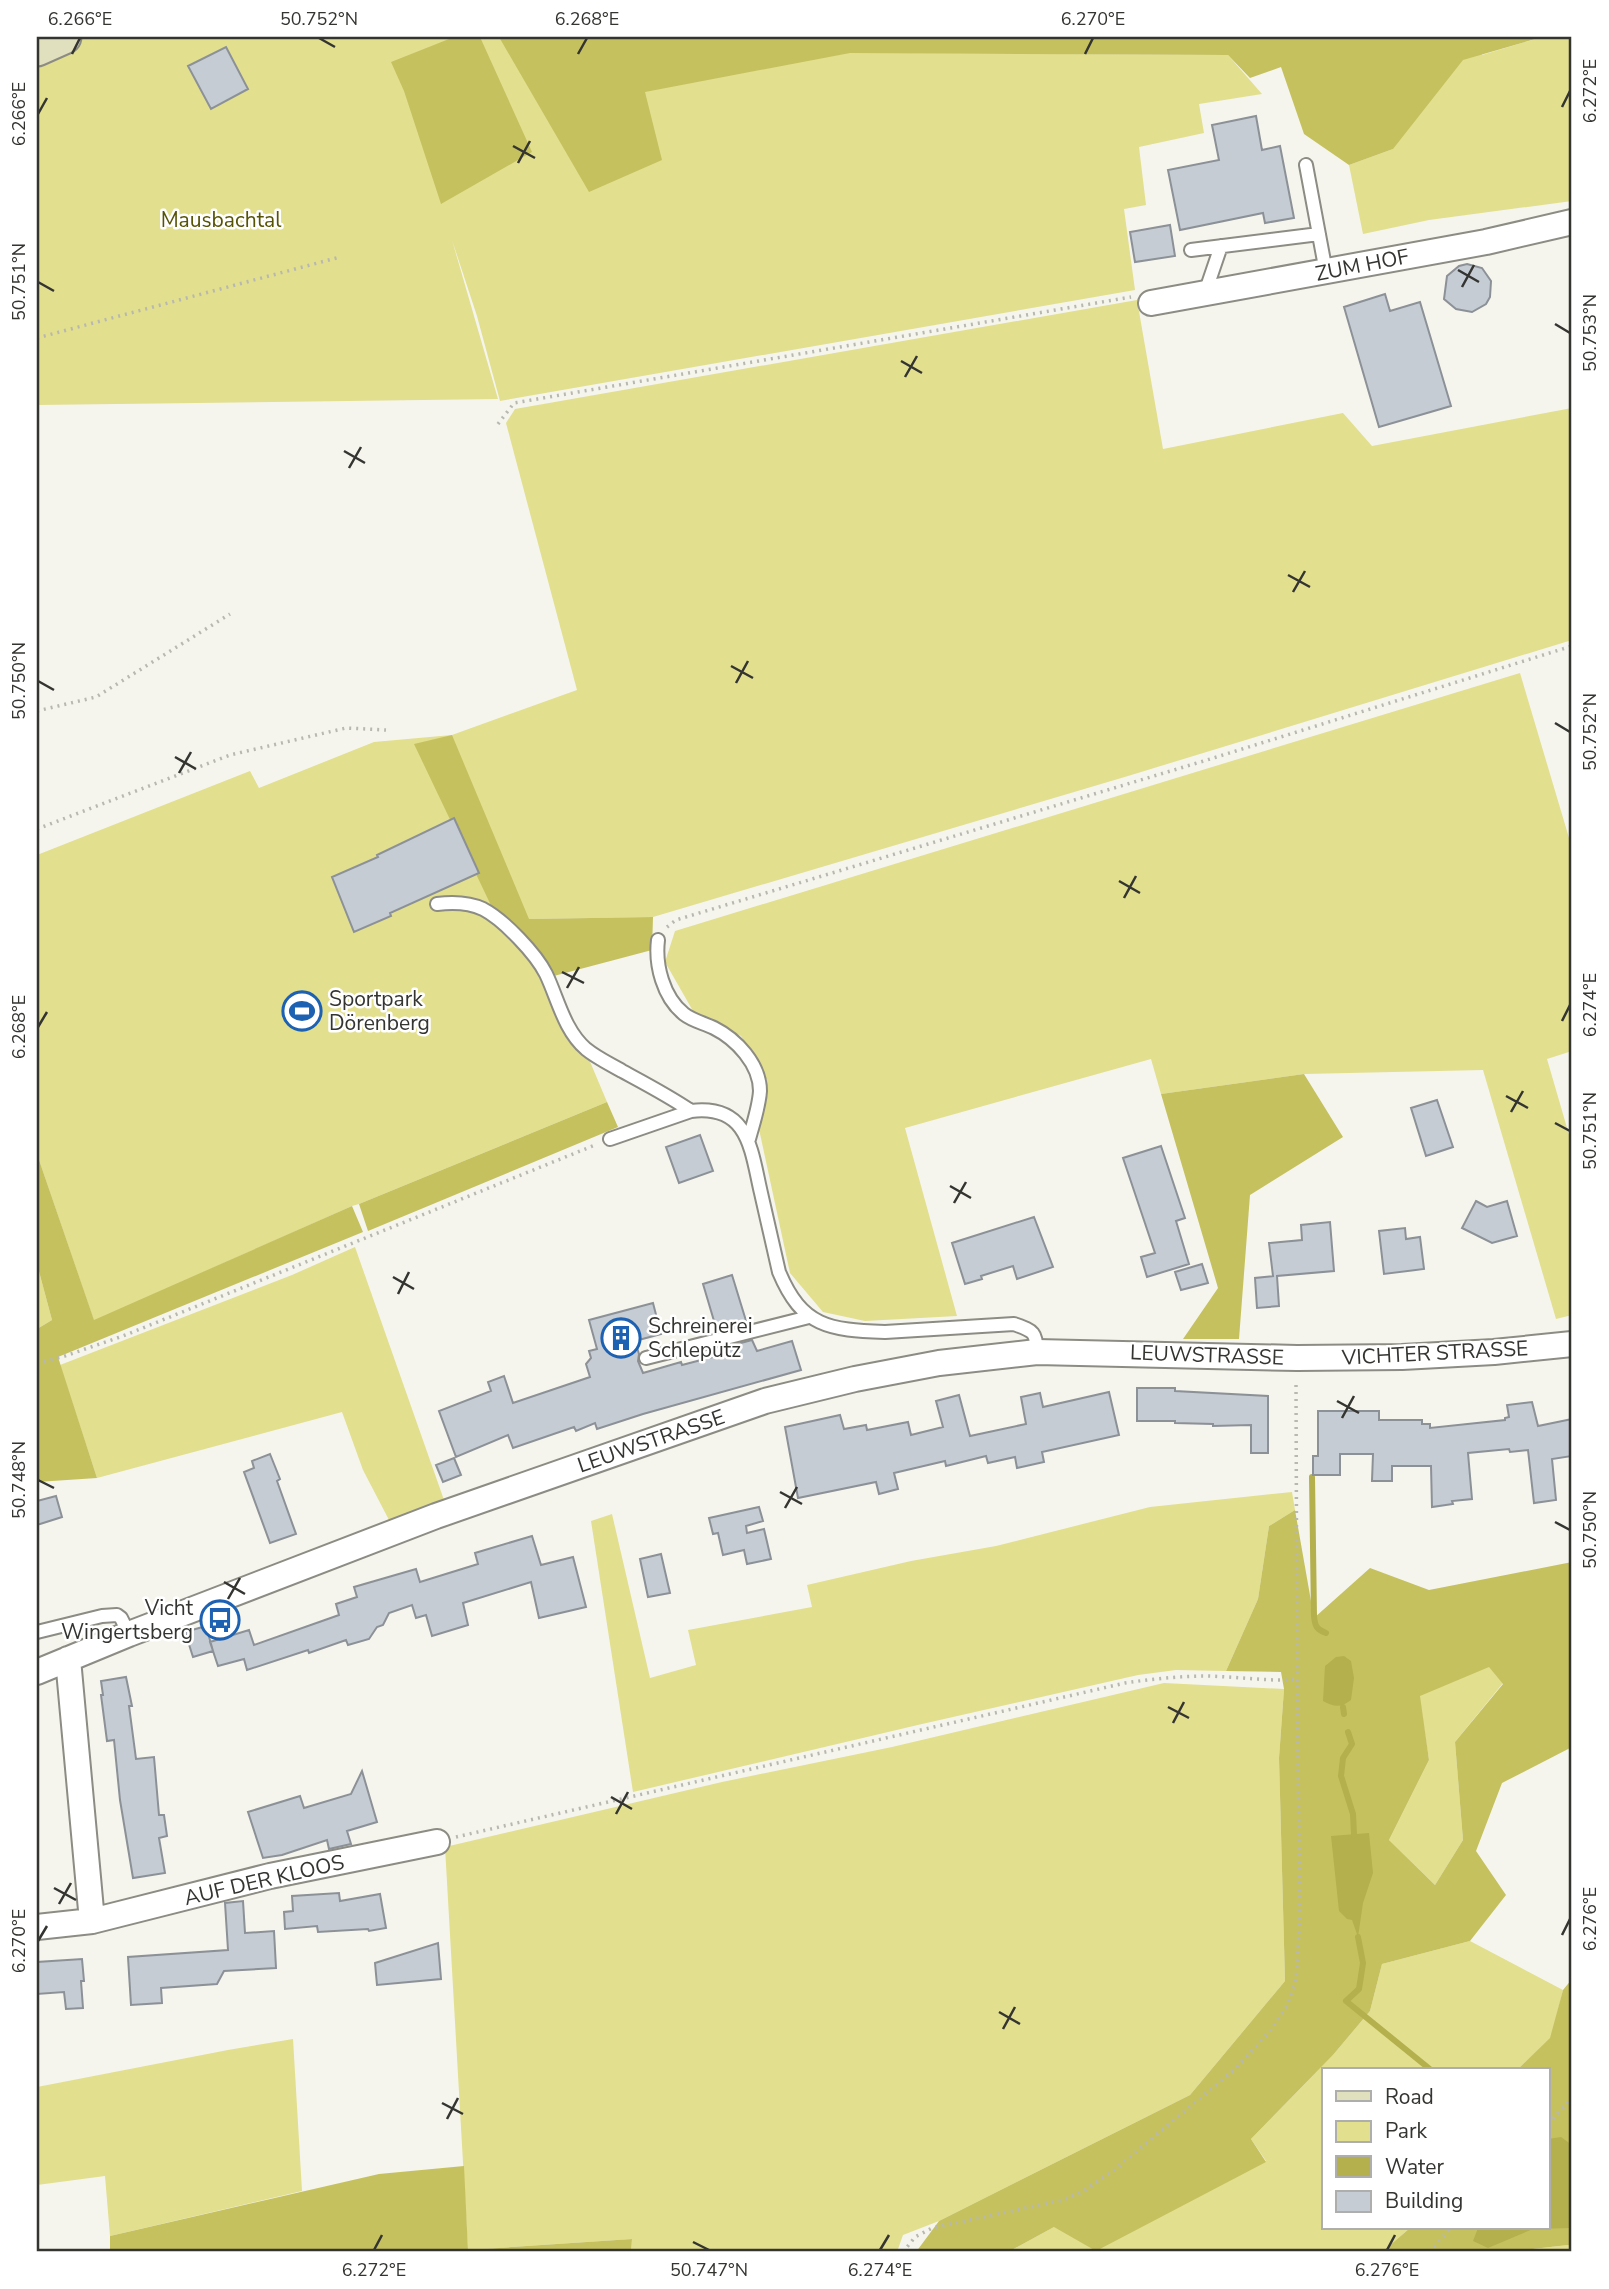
<svg xmlns="http://www.w3.org/2000/svg" width="1609" height="2289" font-family="'Nunito Sans',sans-serif">
	<rect width="100%" height="100%" fill="#f5f5ed"/>
	<path fill="#e2df8f" d="M 37,37 L 1035,37 L 909,53 L 1228,55 L 1262,94 L 1199,104 L 1204,133 L 1139,147 L 1146,205 L 1124,209 L 1135,290 L 500,401 L 477,316 L 452,240 L 498,399 L 37,405 Z
		M 1485,37 L 1482,55 L 1542,37 L 1572,37 L 1572,201 L 1429,220 L 1363,234 L 1349,165 L 1393,149 L 1361,129 Z
		M 1137,300 L 1163,449 L 1343,413 L 1372,446 L 1572,408 L 1572,640 L 1128,776 L 653,917 L 530,919 L 607,1102 L 359,1204 L 352,1206 L 94,1321 L 37,1154 L 37,855 L 250,771 L 259,788 L 374,742 L 452,735 L 577,690 L 506,423 L 515,409 Z
		M 1520,673 L 1572,848 L 1572,1051 L 1547,1059 L 1572,1145 L 1572,1315 L 1556,1319 L 1483,1070 L 1304,1074 L 1161,1094 L 1151,1059 L 905,1128 L 957,1316 L 865,1321 L 823,1312 L 790,1273 L 759,1129 L 767,1080 L 741,1036 L 693,1011 L 665,962 L 675,931 Z
		M 355,1247 L 444,1500 L 389,1520 L 363,1470 L 342,1412 L 97,1478 L 60,1365 L 292,1275 Z
		M 37,1264 L 52,1320 L 37,1329 Z
		M 1292,1492 L 1295,1510 L 1269,1526 L 1258,1599 L 1226,1671 L 1176,1670 L 1138,1675 L 922,1724 L 633,1792 L 591,1521 L 612,1514 L 650,1678 L 696,1665 L 688,1630 L 812,1607 L 807,1585 L 911,1561 L 996,1546 L 1150,1507 Z
		M 1489,1666 L 1503,1683 L 1455,1742 L 1463,1840 L 1435,1885 L 1389,1840 L 1429,1760 L 1419,1695 Z
		M 1164,1683 L 1284,1689 L 1279,1758 L 1285,1981 L 1190,2095 L 939,2221 L 903,2235 L 897,2252 L 631,2252 L 632,2239 L 468,2250 L 445,1847 L 722,1782 L 892,1747 Z
		M 1470,1941 L 1563,1990 L 1551,2038 L 1517,2070 L 1324,2070 L 1324,2228 L 1410,2228 L 1382,2252 L 1008,2252 L 1054,2227 L 1266,2161 L 1251,2139 L 1333,2055 L 1370,2011 L 1382,1964 Z
		M 293,2039 L 302,2191 L 110,2236 L 105,2176 L 37,2185 L 37,2087 L 228,2050 Z
		M 1568,2245 L 1572,2248 L 1572,2252 L 1506,2252 Z"/>
	<path fill="#c5c15f" fill-rule="evenodd" d="M 454,37 L 480,37 L 532,152 L 441,204 L 404,91 L 391,62 Z
		M 499,37 L 1542,37 L 1463,60 L 1393,149 L 1349,165 L 1304,134 L 1281,67 L 1250,78 L 1228,55 L 850,53 L 645,92 L 662,160 L 589,192 Z
		M 452,735 L 529,919 L 653,917 L 652,950 L 550,977 L 497,918 L 414,744 Z
		M 1304,1074 L 1343,1137 L 1250,1195 L 1239,1339 L 1183,1339 L 1218,1288 L 1161,1094 Z
		M 607,1102 L 618,1127 L 368,1231 L 359,1204 Z
		M 37,1154 L 94,1320 L 352,1206 L 363,1232 L 58,1357 L 97,1478 L 37,1482 L 37,1329 L 52,1320 L 37,1264 Z
		M 1295,1510 L 1314,1618 L 1370,1568 L 1429,1590 L 1572,1562 L 1572,1747 L 1502,1783 L 1476,1851 L 1506,1895 L 1470,1941 L 1382,1964 L 1370,2011 L 1333,2055 L 1251,2139 L 1266,2162 L 1096,2251 L 1054,2227 L 1008,2252 L 916,2252 L 939,2221 L 1190,2095 L 1285,1981 L 1279,1758 L 1284,1689 L 1281,1672 L 1226,1671 L 1258,1599 L 1269,1526 ZM 1489,1667 L 1503,1684 L 1455,1742 L 1463,1840 L 1435,1885 L 1389,1840 L 1429,1760 L 1420,1696 Z
		M 1572,1979 L 1572,2248 L 1568,2245 L 1506,2252 L 1382,2252 L 1410,2228 L 1548,2228 L 1548,2070 L 1517,2070 L 1550,2038 L 1563,1990 Z
		M 464,2166 L 468,2250 L 632,2239 L 631,2252 L 110,2252 L 110,2236 L 379,2174 Z"/>
	<path fill="#b3b04d" d="M 1344,1656 L 1351,1661 L 1354,1678 L 1351,1700 C 1341,1708 1334,1707 1323,1701 L 1325,1666 L 1336,1657 Z
		M 1369,1833 L 1373,1873 L 1363,1903 L 1358,1937 L 1352,1920 L 1347,1919 L 1339,1911 L 1331,1836 Z
		M 1561,2137 L 1572,2145 L 1572,2228 L 1533,2229 L 1488,2248 L 1473,2241 L 1478,2228 L 1548,2228 L 1548,2139 Z"/>
	<g fill="none" stroke-linecap="round" stroke-linejoin="round">
		<path stroke="#b3b04d" stroke-width="6" d="M 1312,1477 L 1314,1616 C 1315,1626 1316,1629 1326,1633
			M 1343,1707 L 1344,1714
			M 1348,1732 L 1352,1744 L 1343,1758 L 1341,1776 L 1353,1814 L 1354,1835
			M 1358,1937 L 1363,1963 L 1359,1989 L 1346,2001 L 1431,2070"/>
	</g>
	<path fill="#c6ccd3" stroke="#8c9198" stroke-width="2" d="M 226,47 L 248,89 L 211,109 L 188,66 Z
		M 1256,116 L 1262,150 L 1280,146 L 1294,218 L 1265,223 L 1263,213 L 1180,230 L 1168,170 L 1219,160 L 1212,125 Z
		M 1170,225 L 1175,256 L 1135,262 L 1130,232 Z
		M 1467,264 L 1482,268 L 1491,281 L 1490,297 L 1486,304 L 1472,312 L 1456,309 L 1444,299 L 1447,276 L 1459,266 Z
		M 1385,294 L 1390,311 L 1420,302 L 1451,406 L 1379,427 L 1344,307 Z
		M 454,818 L 479,873 L 390,913 L 391,916 L 354,932 L 332,877 L 378,857 L 377,855 Z
		M 1437,1100 L 1453,1147 L 1426,1156 L 1411,1108 Z
		M 700,1135 L 713,1171 L 679,1183 L 666,1147 Z
		M 1161,1146 L 1185,1218 L 1176,1221 L 1189,1264 L 1147,1277 L 1141,1257 L 1155,1253 L 1123,1158 Z
		M 1476,1201 L 1487,1207 L 1507,1201 L 1517,1236 L 1492,1243 L 1462,1228 Z
		M 1034,1217 L 1053,1267 L 1017,1279 L 1013,1266 L 981,1276 L 982,1279 L 965,1284 L 952,1243 Z
		M 1330,1222 L 1334,1271 L 1277,1276 L 1279,1306 L 1257,1308 L 1255,1278 L 1274,1276 L 1273,1276 L 1269,1243 L 1302,1240 L 1301,1225 Z
		M 1405,1228 L 1406,1239 L 1420,1237 L 1424,1269 L 1384,1274 L 1379,1231 Z
		M 1202,1264 L 1208,1283 L 1181,1290 L 1175,1272 Z
		M 732,1275 L 747,1324 L 717,1331 L 703,1284 Z
		M 653,1303 L 661,1334 L 635,1341 L 639,1354 L 638,1361 L 643,1373 L 681,1362 L 682,1365 L 724,1354 L 722,1348 L 752,1340 L 757,1351 L 792,1341 L 801,1370 L 643,1414 L 597,1429 L 595,1423 L 576,1431 L 574,1427 L 513,1448 L 508,1435 L 456,1457 L 439,1411 L 491,1391 L 488,1382 L 504,1376 L 513,1403 L 590,1377 L 586,1364 L 591,1358 L 589,1351 L 597,1349 L 589,1320 Z
		M 1137,1388 L 1175,1388 L 1175,1391 L 1268,1396 L 1268,1453 L 1251,1453 L 1251,1425 L 1213,1426 L 1213,1424 L 1175,1423 L 1175,1421 L 1137,1421 Z
		M 1109,1392 L 1119,1435 L 1042,1452 L 1044,1462 L 1017,1468 L 1015,1457 L 988,1463 L 986,1456 L 946,1466 L 945,1461 L 894,1473 L 898,1489 L 879,1494 L 876,1482 L 798,1498 L 785,1427 L 840,1415 L 844,1429 L 866,1425 L 867,1430 L 908,1422 L 911,1435 L 943,1427 L 936,1401 L 959,1395 L 970,1436 L 1026,1424 L 1021,1397 L 1040,1393 L 1043,1407 Z
		M 1532,1402 L 1538,1426 L 1572,1419 L 1572,1456 L 1552,1459 L 1556,1500 L 1534,1503 L 1528,1450 L 1510,1452 L 1509,1449 L 1468,1453 L 1472,1499 L 1452,1501 L 1453,1504 L 1432,1507 L 1431,1466 L 1392,1466 L 1392,1481 L 1372,1481 L 1373,1454 L 1340,1454 L 1340,1475 L 1313,1475 L 1313,1456 L 1318,1456 L 1318,1411 L 1379,1411 L 1379,1420 L 1422,1420 L 1422,1424 L 1430,1424 L 1430,1428 L 1505,1420 L 1505,1418 L 1509,1417 L 1507,1405 Z
		M 270,1454 L 280,1479 L 277,1481 L 296,1534 L 270,1543 L 244,1472 L 254,1468 L 252,1461 Z
		M 454,1458 L 461,1475 L 443,1482 L 436,1465 Z
		M 56,1496 L 62,1517 L 37,1525 L 37,1501 Z
		M 759,1507 L 763,1521 L 746,1526 L 747,1533 L 764,1529 L 771,1559 L 747,1564 L 744,1550 L 723,1555 L 718,1533 L 713,1534 L 709,1518 Z
		M 532,1536 L 541,1565 L 573,1557 L 586,1607 L 539,1618 L 531,1582 L 463,1603 L 468,1625 L 432,1636 L 426,1615 L 416,1618 L 412,1605 L 389,1613 L 383,1625 L 377,1627 L 369,1639 L 348,1645 L 346,1640 L 309,1653 L 308,1650 L 247,1670 L 244,1659 L 218,1666 L 210,1642 L 249,1630 L 254,1645 L 339,1615 L 336,1604 L 357,1597 L 354,1587 L 416,1569 L 420,1582 L 478,1564 L 475,1553 Z
		M 661,1554 L 670,1593 L 648,1597 L 640,1559 Z
		M 206,1626 L 213,1651 L 193,1657 L 185,1632 Z
		M 126,1677 L 132,1706 L 129,1706 L 136,1759 L 154,1757 L 159,1815 L 164,1815 L 167,1836 L 159,1838 L 165,1873 L 133,1878 L 120,1800 L 114,1740 L 107,1741 L 101,1695 L 103,1695 L 101,1681 Z
		M 362,1771 L 377,1822 L 347,1831 L 351,1844 L 329,1849 L 327,1840 L 282,1855 L 263,1858 L 248,1812 L 300,1796 L 304,1808 L 351,1794 Z
		M 339,1893 L 340,1901 L 380,1894 L 386,1928 L 369,1931 L 368,1929 L 318,1932 L 317,1926 L 285,1929 L 284,1912 L 293,1911 L 292,1896 Z
		M 243,1901 L 245,1933 L 274,1931 L 276,1968 L 224,1971 L 217,1984 L 161,1988 L 162,2003 L 131,2005 L 128,1957 L 228,1950 L 225,1903 Z
		M 438,1943 L 441,1979 L 377,1985 L 375,1963 Z
		M 82,1959 L 84,1981 L 81,1981 L 83,2008 L 66,2009 L 64,1992 L 37,1994 L 37,1962 Z"/>
	<g fill="none" stroke-linecap="round" stroke-linejoin="round">
		<g stroke="#8c8c84" stroke-width="16">
			<path id="lane" d="M 1306,165 L 1326,272
				M 1191,250 L 1319,234
				M 1205,293 L 1221,246
				M 437,904 C 453,902 468,902 483,909 C 504,920 536,954 546,974 C 558,999 564,1030 586,1049 C 597,1058 610,1064 622,1071 C 646,1084 669,1096 691,1111
				M 658,940 C 655,965 663,997 684,1014 C 693,1021 704,1023 714,1028 C 736,1039 760,1064 760,1091 C 759,1107 753,1124 749,1139
				M 610,1139 L 691,1111 C 749,1104 751,1150 761,1193 C 767,1219 773,1246 779,1272 C 802,1327 829,1330 885,1332 L 1014,1324 C 1033,1331 1036,1331 1037,1352
				M 646,1358 L 809,1317
				M 37,1632 L 102,1616 L 117,1615 L 121,1618 L 129,1634"/>
		</g>
		<g stroke="#8c8c84" stroke-width="28">
			<path id="street" d="M 1151,303 L 1486,242 L 1572,222
				M 68,1659 L 92,1921
				M 37,1672 L 129,1634 L 436,1516 L 765,1401 L 855,1379 L 939,1363 L 1037,1352 L 1297,1358 L 1402,1357 L 1494,1352 L 1572,1344
				M 37,1927 L 92,1921 L 270,1876 L 437,1842"/>
		</g>
		<g stroke="#8c8c84" stroke-width="37">
			<path id="secondary" d="M 37,49 L 64,37"/>
		</g>
		<path stroke="#b8b8b1" stroke-width="3.5" stroke-dasharray="2 5" stroke-linecap="butt" d="M 37,338 L 340,257
			M 498,424 L 514,403 L 1131,297
			M 37,711 L 96,697 L 230,614
			M 37,829 L 230,755 L 346,728 L 386,730
			M 667,927 L 676,920 L 1207,760 L 1572,646
			M 37,1363 L 62,1357 L 123,1336 L 595,1145
			M 456,1837 L 1125,1683 C 1152,1679 1180,1676 1208,1676 C 1238,1677 1267,1681 1297,1680
			M 1548,2124 L 1572,2098
			M 903,2252 L 915,2237 L 932,2228 L 1063,2200 L 1082,2192 L 1113,2171 L 1235,2069 L 1270,2031 L 1286,2008 L 1296,1980 L 1300,1916 L 1297,1680 L 1296,1381
			M 1429,2252 L 1451,2228"/>
		<use href="#lane" stroke="#fff" stroke-width="12"/>
		<use href="#street" stroke="#fff" stroke-width="24"/>
		<use href="#secondary" stroke="#e1e0be" stroke-width="33"/>
	</g>
	<path fill="none" stroke="#343431" stroke-width="2.5" d="M 319,38 L 335,47M 72,54 L 80,38M 578,54 L 587,38M 1085,54 L 1093,38M 1562,107 L 1570,91M 38,114 L 47,98M 513,146 L 535,158M 518,163 L 530,141M 1458,270 L 1479,282M 38,282 L 54,291M 1462,287 L 1474,265M 1555,324 L 1570,333M 901,361 L 922,373M 905,377 L 917,356M 344,451 L 365,463M 349,468 L 361,447M 1288,575 L 1310,587M 1293,592 L 1305,571M 731,666 L 753,678M 38,681 L 54,690M 736,683 L 748,661M 1555,723 L 1570,732M 175,757 L 196,769M 179,773 L 191,752M 1119,881 L 1140,893M 1124,898 L 1136,876M 562,972 L 584,983M 567,988 L 579,967M 1562,1021 L 1570,1005M 38,1027 L 47,1012M 1506,1096 L 1528,1108M 1511,1112 L 1523,1091M 1555,1123 L 1570,1131M 950,1186 L 971,1198M 954,1203 L 966,1182M 393,1277 L 414,1289M 398,1294 L 409,1272M 1337,1401 L 1359,1413M 1342,1418 L 1354,1396M 38,1480 L 54,1488M 780,1492 L 802,1504M 785,1508 L 797,1487M 1555,1522 L 1570,1530M 224,1582 L 245,1594M 228,1599 L 240,1578M 1168,1707 L 1189,1718M 1173,1723 L 1184,1702M 611,1797 L 632,1809M 616,1814 L 628,1792M 54,1888 L 76,1900M 59,1904 L 71,1883M 1562,1935 L 1570,1919M 38,1941 L 47,1926M 999,2012 L 1020,2024M 1003,2029 L 1015,2007M 442,2103 L 463,2114M 447,2119 L 458,2098M 693,2242 L 709,2250M 374,2250 L 382,2235M 880,2250 L 889,2235M 1387,2250 L 1395,2235"/>
	<defs>
		<g id="stadium-ring" transform="scale(2.0125)"><circle r="9.5" fill="#fff" stroke="#1d61b2" stroke-width="1.5"/><path d="M0-5a6.5 5 0 1 0 0 10a6.5 5 0 1 0 0-10ZM-3.5-1.8h7v3.6h-7Z" fill="#1d61b2"/></g>
		<g id="building-ring" transform="scale(2.0125)"><circle r="9.5" fill="#fff" stroke="#1d61b2" stroke-width="1.5"/><path d="M-4-6H4V6H1V3H-1V6H-4ZM-2.5-4.3h1.7v1.8h-1.7ZM.8-4.3h1.7v1.8H.8ZM-2.5-1h1.7V.8h-1.7ZM.8-1h1.7V.8H.8Z" fill="#1d61b2"/></g>
		<g id="bus-ring" transform="scale(2.0125)"><circle r="9.5" fill="#fff" stroke="#1d61b2" stroke-width="1.5"/><path d="M-5-6H5V4H4V6H2V4H-2V6H-4V4H-5ZM-3.5-4V0h7V-4ZM-3.5 1.2v1.5H-2V1.2ZM2 1.2v1.5H3.5V1.2Z" fill="#1d61b2"/></g>
	</defs>
	<g fill-rule="evenodd">
		<use href="#stadium-ring" x="302" y="1011"/>
		<use href="#building-ring" x="621" y="1338"/>
		<use href="#bus-ring" x="220" y="1620"/>
	</g>
	<g text-anchor="middle" dominant-baseline="central" stroke-width="5" stroke-linejoin="round" paint-order="stroke">
		<g font-size="21" fill="#565304" stroke="#fff">
			<text x="221" y="220">Mausbachtal</text>
		</g>
		<g font-size="21" fill="#343431" stroke="#fff">
			<text transform="translate(1362 265) rotate(-11)">ZUM HOF</text>
			<text transform="translate(1435 1353) rotate(-3)">VICHTER STRASSE</text>
			<text transform="translate(1207 1355) rotate(2)">LEUWSTRASSE</text>
			<text transform="translate(651 1441) rotate(-19)">LEUWSTRASSE</text>
			<text transform="translate(264 1880) rotate(-13)">AUF DER KLOOS</text>
		</g>
		<g font-size="21" fill="#343431" stroke="#fff" text-anchor="start">
			<text x="329" y="999">Sportpark<tspan x="329" dy="24">Dörenberg</tspan></text>
			<text x="648" y="1326">Schreinerei<tspan x="648" dy="24">Schlepütz</tspan></text>
			<text x="193" y="1608" text-anchor="end">Vicht<tspan x="193" dy="24">Wingertsberg</tspan></text>
		</g>
	</g>
	<rect width="1609" height="2289" fill="none" stroke="#ffffff" stroke-width="77"/>
	<rect x="1322" y="2068" width="228" height="161" fill="#ffffff" stroke="#aeaead" stroke-width="2"/>
	<rect x="1336" y="2091" width="35" height="10" fill="#e1e0be" stroke="#aeaead" stroke-width="2"/>
	<text x="1385" y="2104" font-size="21" fill="#343431">Road</text>
	<rect x="1336" y="2121" width="35" height="21" fill="#e2df8f" stroke="#aeaead" stroke-width="2"/>
	<text x="1385" y="2138" font-size="21" fill="#343431">Park</text>
	<rect x="1336" y="2156" width="35" height="21" fill="#b3b04d" stroke="#aeaead" stroke-width="2"/>
	<text x="1385" y="2174" font-size="21" fill="#343431">Water</text>
	<rect x="1336" y="2191" width="35" height="21" fill="#c6ccd3" stroke="#aeaead" stroke-width="2"/>
	<text x="1385" y="2208" font-size="21" fill="#343431">Building</text>
	<rect x="38" y="38" width="1532" height="2212" fill="none" stroke="#343431" stroke-width="2.5"/>
	<g font-size="18" text-anchor="middle" fill="#343431">
		<text x="80" y="25">6.266°E</text>
		<text x="319" y="25">50.752°N</text>
		<text x="587" y="25">6.268°E</text>
		<text x="1093" y="25">6.270°E</text>
		<text transform="translate(1590 91) rotate(-90)" y="6">6.272°E</text>
		<text transform="translate(19 114) rotate(-90)" y="6">6.266°E</text>
		<text transform="translate(19 282) rotate(-90)" y="6">50.751°N</text>
		<text transform="translate(1590 333) rotate(-90)" y="6">50.753°N</text>
		<text transform="translate(19 681) rotate(-90)" y="6">50.750°N</text>
		<text transform="translate(1590 732) rotate(-90)" y="6">50.752°N</text>
		<text transform="translate(1590 1005) rotate(-90)" y="6">6.274°E</text>
		<text transform="translate(19 1027) rotate(-90)" y="6">6.268°E</text>
		<text transform="translate(1590 1131) rotate(-90)" y="6">50.751°N</text>
		<text transform="translate(19 1480) rotate(-90)" y="6">50.748°N</text>
		<text transform="translate(1590 1530) rotate(-90)" y="6">50.750°N</text>
		<text transform="translate(1590 1919) rotate(-90)" y="6">6.276°E</text>
		<text transform="translate(19 1941) rotate(-90)" y="6">6.270°E</text>
		<text x="374" y="2276">6.272°E</text>
		<text x="709" y="2276">50.747°N</text>
		<text x="880" y="2276">6.274°E</text>
		<text x="1387" y="2276">6.276°E</text>
	</g>
</svg>
